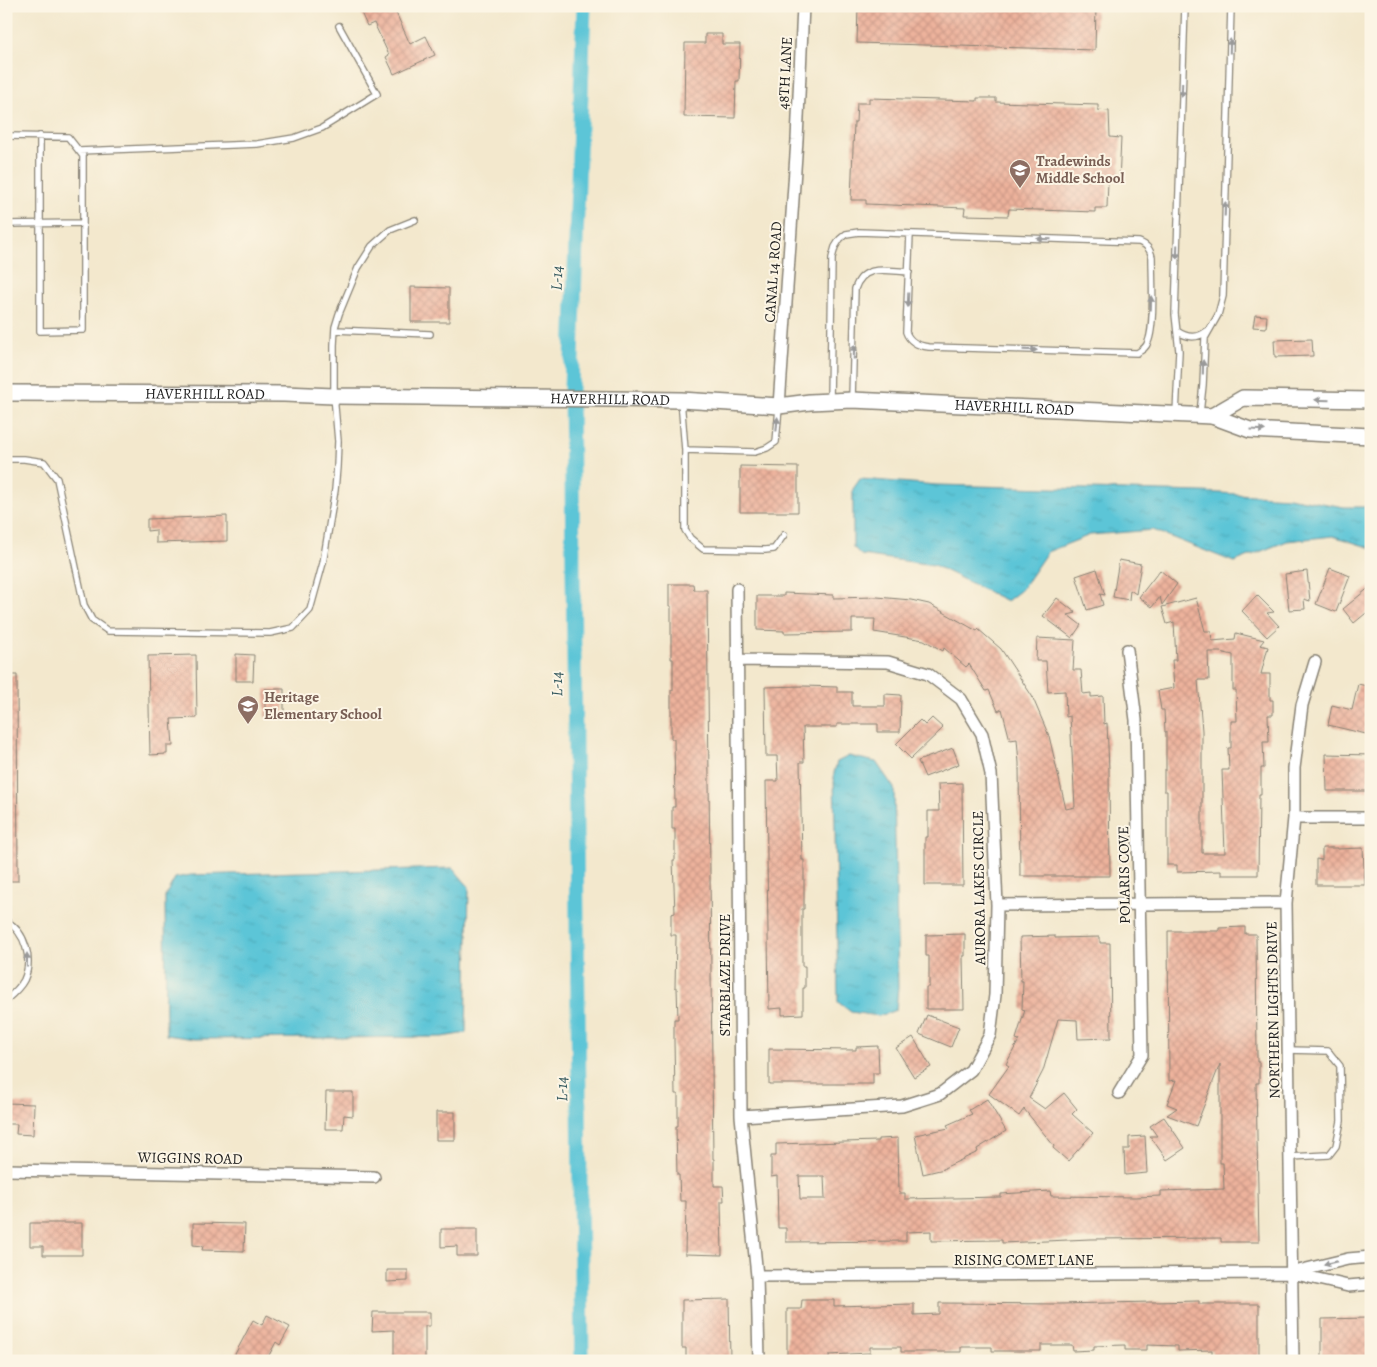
<svg xmlns="http://www.w3.org/2000/svg" width="1377" height="1367" font-family="Alegreya,serif">
	<defs>
		<pattern id="water-ripples" width="26" height="14" patternUnits="userSpaceOnUse" patternTransform="scale(1.25)"><rect width="26" height="14" fill="#5bc5d7"/><path d="M2 4q2-2 4 0t4 0M15 11q2-2 4 0t4 0" fill="none" stroke="#4fa9b8"/></pattern>
		<pattern id="building-cross-hatch" width="8" height="8" patternUnits="userSpaceOnUse" patternTransform="scale(1.25)"><rect width="8" height="8" fill="#edb29c"/><path d="M0 0l8 8M0 8l8-8" fill="none" stroke="#cb9886"/></pattern>
	</defs>
	<rect width="100%" height="100%" fill="#fcf5e5"/>
	<filter id="ink" filterUnits="userSpaceOnUse"><feTurbulence type="fractalNoise" baseFrequency=".02" numOctaves="2"/><feDisplacementMap in="SourceGraphic" scale="10" xChannelSelector="R" yChannelSelector="G"/><feConvolveMatrix kernelMatrix="1 2 1 2 8 2 1 2 1" color-interpolation-filters="sRGB"/></filter>
	<filter id="wash" filterUnits="userSpaceOnUse"><feTurbulence type="fractalNoise" baseFrequency=".0096" numOctaves="4" result="noise"/><feDisplacementMap in="SourceGraphic" scale="20" xChannelSelector="R" yChannelSelector="G"/><feGaussianBlur stdDeviation="1.12" result="paint"/><feColorMatrix in="noise" values="0 0 0 0 0 0 0 0 0 0 0 0 0 0 0 0 0 1.4 0 .05"/><feComposite in="paint" operator="in"/></filter>
	<g filter="url(#wash)">
		<rect width="100%" height="100%" fill="#f3e8cd"/>
		<path fill="url(#water-ripples)" stroke="#3c707a" d="M 860,479 L 937,485 L 1202,492 L 1288,497 L 1344,507 L 1371,507 L 1371,548 L 1333,536 L 1287,541 L 1234,562 L 1153,530 L 1090,535 L 1047,552 L 1021,590 L 1007,601 L 934,565 L 861,555 L 853,547 L 853,489 Z
			M 849,756 L 876,762 L 894,788 L 898,987 L 896,1010 L 879,1016 L 851,1012 L 838,1002 L 834,773 L 837,762 Z
			M 453,868 L 469,887 L 466,1033 L 442,1037 L 195,1039 L 166,1035 L 165,896 L 175,878 L 191,875 Z"/>
		<g fill="none" stroke-linecap="round" stroke-linejoin="round">
			<path stroke="#5bc5d7" stroke-width="15" d="M 582,1361 L 571,389 L 584,6"/>
		</g>
		<g id="blocks">
			<path fill="url(#building-cross-hatch)" fill-rule="evenodd" d="M 358,6 L 393,6 L 410,44 L 426,36 L 435,55 L 394,74 L 386,57 L 389,55 L 374,23 L 367,26 Z
				M 858,6 L 1096,6 L 1095,50 L 857,43 Z
				M 705,34 L 722,34 L 722,44 L 740,44 L 739,81 L 736,81 L 735,118 L 684,117 L 685,43 L 705,43 Z
				M 869,98 L 977,101 L 977,98 L 996,98 L 996,102 L 1098,105 L 1098,110 L 1109,111 L 1110,137 L 1121,138 L 1119,181 L 1108,180 L 1107,208 L 1095,208 L 1095,212 L 1009,209 L 1008,216 L 964,215 L 965,208 L 866,204 L 866,200 L 851,200 L 854,122 L 856,122 L 857,103 L 869,103 Z
				M 411,287 L 449,288 L 449,322 L 411,322 Z
				M 1255,315 L 1267,316 L 1266,328 L 1253,327 Z
				M 1312,339 L 1313,356 L 1275,357 L 1274,340 Z
				M 740,466 L 798,467 L 798,512 L 740,512 Z
				M 227,516 L 227,541 L 156,543 L 156,530 L 147,531 L 147,519 Z
				M 1119,560 L 1141,564 L 1136,594 L 1130,590 L 1129,600 L 1113,597 Z
				M 1330,568 L 1350,576 L 1336,612 L 1316,604 Z
				M 1097,569 L 1105,595 L 1100,594 L 1103,605 L 1087,610 L 1076,576 Z
				M 1160,570 L 1177,584 L 1162,605 L 1160,597 L 1152,607 L 1139,597 Z
				M 1307,571 L 1310,601 L 1304,599 L 1305,609 L 1289,610 L 1285,574 Z
				M 669,584 L 693,584 L 694,590 L 707,590 L 713,1159 L 714,1159 L 714,1186 L 723,1186 L 724,1201 L 721,1201 L 722,1255 L 685,1254 L 686,1201 L 680,1201 L 679,1175 L 677,1175 L 676,1126 L 678,1126 L 678,1094 L 675,1094 L 674,1041 L 674,1019 L 678,1019 L 677,988 L 675,988 L 676,935 L 671,935 L 671,914 L 675,913 L 673,860 L 675,860 L 675,829 L 672,829 L 672,807 L 675,807 L 674,739 L 671,739 L 671,690 L 673,690 L 673,659 L 671,659 L 671,606 L 669,606 Z
				M 1371,586 L 1371,609 L 1354,623 L 1343,609 Z
				M 784,593 L 833,595 L 833,598 L 877,597 L 911,600 L 929,604 L 977,631 L 978,629 L 1001,649 L 1032,696 L 1049,736 L 1066,809 L 1075,807 L 1070,716 L 1066,717 L 1065,691 L 1048,692 L 1046,661 L 1036,661 L 1037,638 L 1075,640 L 1073,670 L 1081,670 L 1083,694 L 1091,693 L 1091,697 L 1103,696 L 1104,724 L 1107,723 L 1109,770 L 1110,876 L 1020,876 L 1019,763 L 1017,739 L 1010,740 L 1002,709 L 998,711 L 989,690 L 986,691 L 969,664 L 966,667 L 944,648 L 943,651 L 924,640 L 874,632 L 875,619 L 852,619 L 852,632 L 784,633 L 784,631 L 757,630 L 757,596 L 784,596 Z
				M 1257,595 L 1274,612 L 1267,613 L 1279,626 L 1267,637 L 1242,611 Z
				M 1057,598 L 1076,613 L 1068,615 L 1081,625 L 1072,638 L 1043,616 Z
				M 1196,598 L 1205,631 L 1211,631 L 1212,641 L 1235,639 L 1236,633 L 1264,640 L 1260,645 L 1268,647 L 1261,674 L 1270,674 L 1270,700 L 1273,700 L 1273,715 L 1268,715 L 1269,742 L 1263,742 L 1264,768 L 1261,768 L 1261,795 L 1259,795 L 1258,875 L 1221,875 L 1221,871 L 1177,872 L 1177,865 L 1167,865 L 1167,791 L 1164,791 L 1164,770 L 1166,770 L 1166,732 L 1165,732 L 1164,710 L 1161,710 L 1158,691 L 1174,688 L 1172,660 L 1176,660 L 1174,622 L 1167,624 L 1162,607 ZM 1208,652 L 1220,652 L 1233,655 L 1233,690 L 1236,690 L 1237,721 L 1231,721 L 1231,748 L 1228,748 L 1229,770 L 1222,770 L 1225,853 L 1202,853 L 1202,731 L 1198,680 L 1209,680 Z
				M 236,654 L 254,655 L 253,681 L 236,681 Z
				M 196,655 L 197,718 L 171,719 L 173,746 L 167,746 L 167,754 L 150,755 L 148,656 Z
				M 6,675 L 17,675 L 18,881 L 6,881 Z
				M 1358,684 L 1371,687 L 1371,716 L 1366,734 L 1328,725 L 1332,705 L 1352,710 Z
				M 803,686 L 837,687 L 837,692 L 852,692 L 852,706 L 885,706 L 885,694 L 901,695 L 900,732 L 878,732 L 878,724 L 837,724 L 837,727 L 803,727 L 804,762 L 800,762 L 802,860 L 804,860 L 804,909 L 802,909 L 802,966 L 805,966 L 805,988 L 803,988 L 803,1014 L 782,1015 L 782,1008 L 769,1009 L 766,781 L 778,781 L 777,756 L 766,756 L 765,687 Z
				M 265,689 L 284,689 L 284,717 L 265,717 Z
				M 932,718 L 943,728 L 911,759 L 896,744 L 920,720 L 925,725 Z
				M 953,748 L 959,764 L 925,777 L 918,761 Z
				M 1326,754 L 1371,755 L 1371,780 L 1368,780 L 1368,791 L 1327,791 Z
				M 962,783 L 963,885 L 925,885 L 925,837 L 928,837 L 928,811 L 939,811 L 938,784 Z
				M 1322,848 L 1337,848 L 1337,849 L 1363,848 L 1365,885 L 1316,885 L 1316,859 L 1322,860 Z
				M 1245,927 L 1245,934 L 1256,934 L 1257,1062 L 1259,1062 L 1259,1083 L 1256,1083 L 1259,1242 L 1221,1242 L 1221,1238 L 1090,1239 L 1002,1243 L 1002,1240 L 931,1241 L 931,1231 L 906,1232 L 906,1241 L 786,1242 L 786,1228 L 778,1228 L 777,1176 L 771,1177 L 771,1156 L 776,1156 L 776,1144 L 878,1141 L 878,1139 L 898,1138 L 899,1193 L 905,1193 L 905,1199 L 1001,1197 L 1001,1194 L 1050,1191 L 1051,1196 L 1135,1197 L 1161,1196 L 1161,1191 L 1224,1189 L 1223,1163 L 1220,1163 L 1220,1064 L 1196,1126 L 1167,1115 L 1177,1108 L 1167,1104 L 1176,1080 L 1169,1081 L 1168,931 L 1219,931 L 1219,928 ZM 799,1176 L 824,1176 L 825,1199 L 800,1199 Z
				M 965,934 L 965,956 L 963,956 L 964,1009 L 926,1009 L 926,987 L 929,987 L 929,956 L 926,956 L 926,935 Z
				M 1055,936 L 1055,938 L 1100,937 L 1100,943 L 1110,943 L 1111,1038 L 1078,1039 L 1077,1020 L 1058,1019 L 1043,1071 L 1029,1098 L 1045,1109 L 1064,1093 L 1077,1109 L 1072,1114 L 1093,1133 L 1068,1161 L 1053,1148 L 1054,1146 L 1024,1109 L 1019,1116 L 989,1094 L 1009,1066 L 1006,1064 L 1019,1040 L 1016,1039 L 1025,1010 L 1022,1009 L 1023,981 L 1021,981 L 1020,937 Z
				M 927,1015 L 959,1027 L 951,1047 L 919,1034 Z
				M 913,1037 L 931,1067 L 914,1077 L 896,1048 Z
				M 878,1046 L 879,1073 L 873,1073 L 873,1084 L 769,1084 L 769,1049 L 856,1050 L 856,1047 Z
				M 326,1092 L 353,1092 L 353,1116 L 344,1115 L 343,1129 L 325,1129 Z
				M 987,1099 L 1006,1131 L 977,1149 L 978,1152 L 944,1168 L 944,1169 L 923,1174 L 915,1135 L 949,1128 L 947,1125 L 972,1114 L 969,1110 Z
				M 6,1103 L 34,1104 L 33,1135 L 16,1134 L 17,1124 L 6,1124 Z
				M 436,1112 L 455,1112 L 455,1140 L 436,1140 Z
				M 1164,1117 L 1185,1148 L 1167,1160 L 1150,1136 L 1157,1136 L 1150,1126 Z
				M 1145,1136 L 1147,1173 L 1125,1175 L 1124,1149 L 1129,1149 L 1129,1137 Z
				M 30,1223 L 82,1223 L 82,1255 L 43,1255 L 43,1246 L 30,1246 Z
				M 193,1223 L 245,1224 L 244,1251 L 202,1250 L 203,1246 L 193,1245 Z
				M 441,1229 L 477,1229 L 477,1256 L 457,1256 L 457,1246 L 441,1247 Z
				M 387,1270 L 408,1270 L 408,1281 L 387,1282 Z
				M 729,1299 L 730,1361 L 686,1361 L 686,1348 L 682,1348 L 682,1300 Z
				M 802,1300 L 834,1300 L 834,1306 L 914,1304 L 914,1315 L 939,1314 L 939,1303 L 1059,1304 L 1199,1301 L 1199,1304 L 1259,1304 L 1259,1361 L 1212,1361 L 1212,1350 L 1178,1351 L 1178,1346 L 1147,1345 L 1147,1350 L 1125,1350 L 1125,1345 L 1094,1346 L 1094,1350 L 1073,1351 L 1072,1345 L 1041,1345 L 1041,1351 L 992,1351 L 992,1347 L 961,1347 L 961,1352 L 901,1352 L 901,1347 L 870,1347 L 870,1353 L 829,1355 L 829,1361 L 787,1361 L 787,1309 L 801,1309 Z
				M 373,1312 L 430,1312 L 430,1326 L 425,1326 L 425,1359 L 394,1359 L 394,1330 L 372,1331 Z
				M 267,1315 L 290,1327 L 280,1345 L 276,1342 L 266,1361 L 242,1361 L 234,1356 L 253,1320 L 262,1325 Z
				M 1368,1318 L 1371,1361 L 1322,1361 L 1322,1319 Z"/>
		</g>
	</g>
	<g filter="url(#ink)">
		<use href="#blocks" fill-opacity="0" stroke="#888274" stroke-width="1"/>
		<g fill="none" stroke-linecap="round" stroke-linejoin="round">
			<g stroke="#888274" stroke-width="8">
				<path id="service" d="M 6,136 L 68,137 L 83,156 L 83,330 L 40,331 L 40,136
					M 79,151 L 257,144 L 294,138 L 322,128 L 377,94 L 339,26
					M 6,224 L 83,223
					M 335,330 L 430,334
					M 1177,331 C 1187,338 1197,339 1207,331
					M 852,398 L 855,289 C 863,263 887,271 909,272
					M 681,400 L 685,450 L 685,530 L 690,538 L 703,549 L 765,550 L 774,549 L 784,535
					M 830,401 L 832,258 L 835,247 L 840,239 L 846,234 L 859,232 L 1139,242 C 1147,245 1150,249 1152,257 C 1152,277 1155,326 1148,342 C 1146,348 1142,350 1137,353 L 929,347 C 919,346 910,343 906,332 L 910,234
					M 1200,413 L 1203,385 L 1205,338 L 1218,315 L 1223,296 L 1231,6
					M 1176,414 L 1179,351 L 1175,314 L 1185,6
					M 685,450 L 755,452 L 767,448 L 776,442 L 779,408
					M 6,459 L 24,459 L 44,462 L 57,479 L 84,605 L 92,620 L 108,631 L 270,633 L 293,628 L 310,610 L 323,563 L 335,490 L 337,467 L 338,441 L 334,396 L 334,345 L 335,327 L 339,314 L 358,268 L 372,246 L 390,230 L 415,220
					M 6,921 C 26,932 33,960 24,980 C 20,988 13,994 6,1000
					M 1288,1050 L 1328,1051 L 1340,1066 L 1341,1121 L 1336,1146 L 1329,1155 L 1290,1157"/>
			</g>
			<g stroke="#888274" stroke-width="14">
				<path id="minor" d="M 779,406 L 797,140 L 803,6
					M 737,589 L 741,1116 L 757,1276 L 759,1361
					M 738,660 L 888,662 L 928,674 L 961,699 L 982,734 L 991,774 L 997,905 L 995,995 L 990,1035 L 971,1070 L 940,1094 L 902,1106 L 741,1116
					M 1294,818 L 1371,818
					M 997,905 L 1286,903
					M 1119,1093 L 1142,1055 L 1136,720 L 1127,650
					M 6,1170 L 374,1177
					M 1292,1273 L 1348,1286 L 1371,1284
					M 757,1276 L 1290,1273 L 1348,1259 L 1371,1257
					M 1293,1361 L 1286,903 L 1294,818 L 1294,768 L 1302,705 L 1315,662"/>
			</g>
			<g stroke="#888274" stroke-width="18">
				<g id="tertiary">
					<path id="s1" d="M 6,393 L 284,394 L 334,396 L 610,399 L 681,400 L 779,406 L 810,402 L 852,400 L 1212,416 L 1250,430 L 1371,436"/>
					<path d="M 1212,416 L 1243,398 L 1371,400"/>
				</g>
			</g>
			<use href="#service" stroke="#fff" stroke-width="5.5"/>
			<use href="#minor" stroke="#fff" stroke-width="11"/>
			<use href="#tertiary" stroke="#fff" stroke-width="15"/>
		</g>
		<defs><path id="oneway-solid" d="M-6-.8H1V-3.2L6.5 0L1 3.2V.8H-6Z" transform="scale(1.25)"/></defs>
		<g fill="#999">
			<use href="#oneway-solid" transform="translate(1230 46) rotate(-88)"/>
			<use href="#oneway-solid" transform="translate(1182 90) rotate(92)"/>
			<use href="#oneway-solid" transform="translate(1225 209) rotate(-88)"/>
			<use href="#oneway-solid" transform="translate(1044 239) rotate(-178)"/>
			<use href="#oneway-solid" transform="translate(1177 252) rotate(92)"/>
			<use href="#oneway-solid" transform="translate(908 300) rotate(92)"/>
			<use href="#oneway-solid" transform="translate(1151 303) rotate(-88)"/>
			<use href="#oneway-solid" transform="translate(1030 350) rotate(2)"/>
			<use href="#oneway-solid" transform="translate(854 352) rotate(-88)"/>
			<use href="#oneway-solid" transform="translate(1203 367) rotate(-89)"/>
			<use href="#oneway-solid" transform="translate(1322 400) rotate(-179)"/>
			<use href="#oneway-solid" transform="translate(777 424) rotate(-85)"/>
			<use href="#oneway-solid" transform="translate(1258 430) rotate(3)"/>
			<use href="#oneway-solid" transform="translate(27 960) rotate(-90)"/>
			<use href="#oneway-solid" transform="translate(1330 1263) rotate(166)"/>
		</g>
	</g>
	<defs>
		<g id="school-pin" transform="scale(1.125)"><path d="M0 17L-7.5 6A9.5 9.5 0 1 1 7.5 6Z" fill="#8d6e63" stroke="#fcf5e5"/><path d="M0-5L7-2L0 1L-7-2ZM-4 1L0 2.5L4 1V4Q0 6-4 4Z" fill="#fff"/></g>
	</defs>
	<g fill-rule="evenodd">
		<use href="#school-pin" x="1020" y="170"/>
		<use href="#school-pin" x="248" y="706"/>
	</g>
	<g text-anchor="middle" dominant-baseline="central" stroke-width="4" stroke-linejoin="round" paint-order="stroke">
		<g font-size="15" fill="#1c1c1c" stroke="#fcf5e5">
			<text transform="translate(785 73) rotate(-87)">48TH LANE</text>
			<text transform="translate(773 272) rotate(-86)">CANAL 14 ROAD</text>
			<text stroke="none"><textPath href="#s1" startOffset="199">HAVERHILL ROAD</textPath></text>
			<text stroke="none"><textPath href="#s1" startOffset="604">HAVERHILL ROAD</textPath></text>
			<text stroke="none"><textPath href="#s1" startOffset="1009">HAVERHILL ROAD</textPath></text>
			<text transform="translate(1124 875) rotate(-91)">POLARIS COVE</text>
			<text transform="translate(979 888) rotate(-91)">AURORA LAKES CIRCLE</text>
			<text transform="translate(725 975) rotate(-90)">STARBLAZE DRIVE</text>
			<text transform="translate(1273 1010) rotate(-91)">NORTHERN LIGHTS DRIVE</text>
			<text transform="translate(190 1158) rotate(1)">WIGGINS ROAD</text>
			<text x="1024" y="1260">RISING COMET LANE</text>
		</g>
		<g font-size="15" font-weight="bold" fill="#785e54" stroke="#fcf5e5" text-anchor="start">
			<text x="1036" y="161">Tradewinds<tspan x="1036" dy="17">Middle School</tspan></text>
			<text x="264" y="697">Heritage<tspan x="264" dy="17">Elementary School</tspan></text>
		</g>
		<g font-size="16" font-style="italic" fill="#32575d" stroke="#fcf5e5">
			<text transform="translate(557 278) rotate(-88)">L-14</text>
			<text transform="translate(557 684) rotate(-91)">L-14</text>
			<text transform="translate(562 1089) rotate(-91)">L-14</text>
		</g>
	</g>
	<rect width="1377" height="1367" fill="none" stroke="#fcf5e5" stroke-width="25"/>
</svg>
